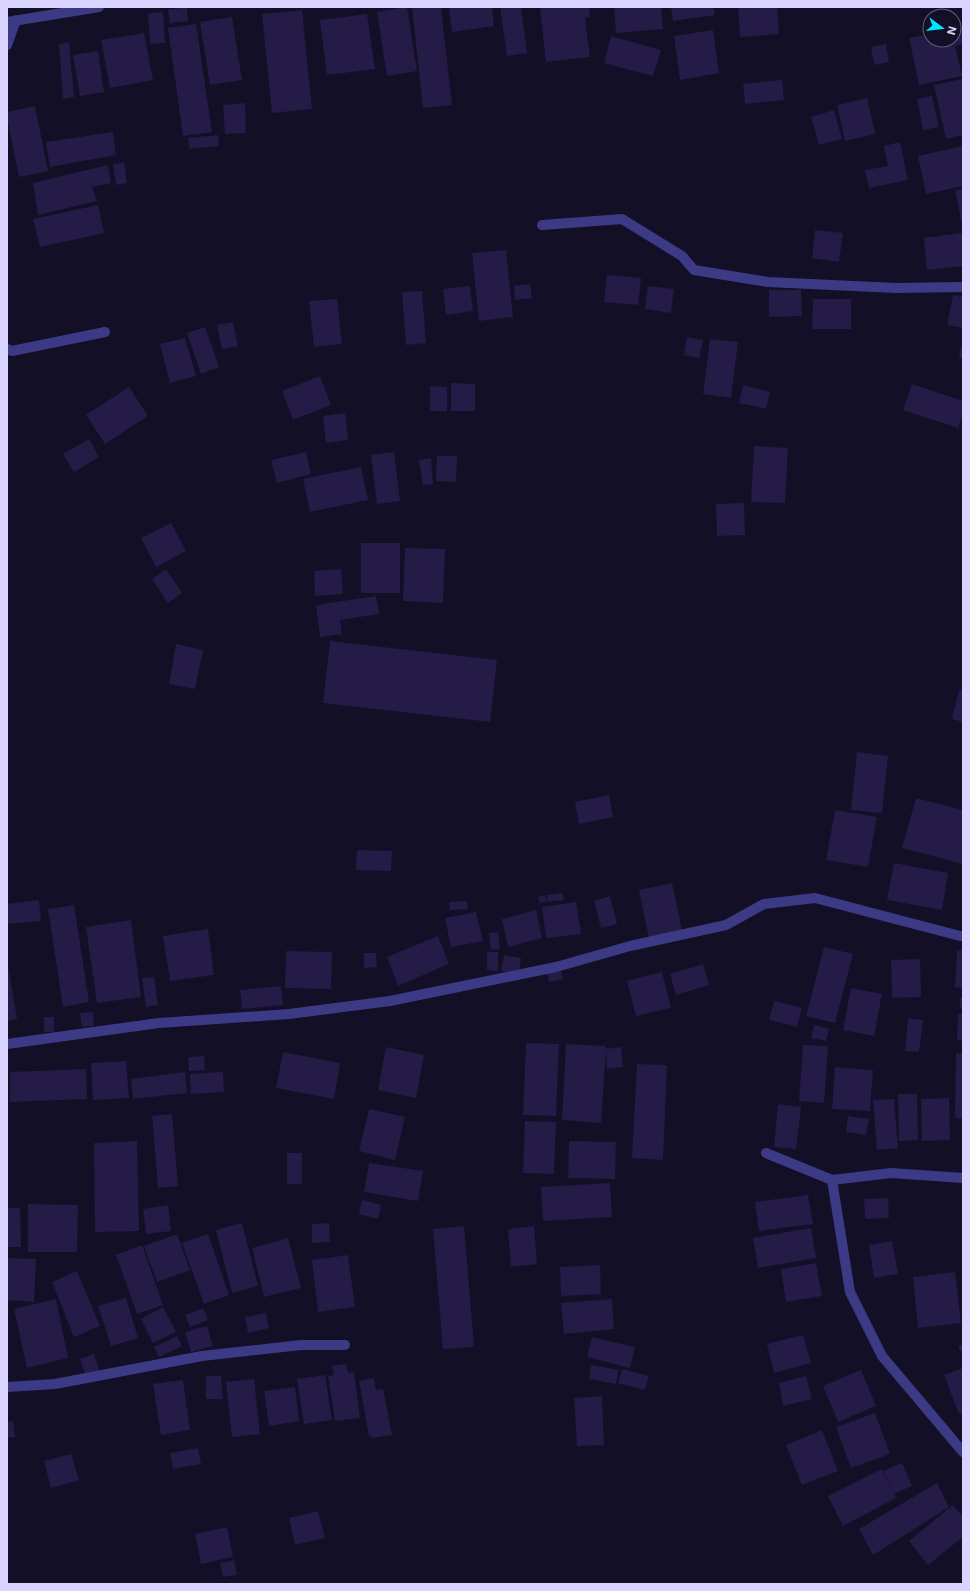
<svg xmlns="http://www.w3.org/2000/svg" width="970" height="1591" font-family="Inter,sans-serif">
	<rect width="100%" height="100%" fill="#130f26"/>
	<path fill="#241b47" d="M 187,7 L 188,21 L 170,23 L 168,10 Z
		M 407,7 L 417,71 L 387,76 L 377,12 Z
		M 412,7 L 441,7 L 452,105 L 423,108 Z
		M 449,7 L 492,7 L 494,26 L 452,32 Z
		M 500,7 L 521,7 L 527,53 L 507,56 Z
		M 540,7 L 589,7 L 590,17 L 585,18 L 590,57 L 546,62 Z
		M 614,7 L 661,7 L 663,29 L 616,33 Z
		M 671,7 L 713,7 L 715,15 L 673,21 Z
		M 738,7 L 777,7 L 779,34 L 740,37 Z
		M 302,10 L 312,109 L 272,113 L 262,14 Z
		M 163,12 L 165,43 L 150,44 L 148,13 Z
		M 367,14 L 375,69 L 327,75 L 320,20 Z
		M 232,17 L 242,80 L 210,85 L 200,22 Z
		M 196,24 L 212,132 L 183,136 L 168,28 Z
		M 962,27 L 963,44 L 955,46 L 962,76 L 919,85 L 909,38 L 930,34 L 930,40 L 954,40 L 954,28 Z
		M 713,30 L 719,73 L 680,80 L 674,36 Z
		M 144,33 L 153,80 L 110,88 L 101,40 Z
		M 611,36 L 661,50 L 653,76 L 604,63 Z
		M 69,42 L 74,97 L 63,99 L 59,44 Z
		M 886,44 L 889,62 L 874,65 L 871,47 Z
		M 98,51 L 104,92 L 80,96 L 73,55 Z
		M 963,79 L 963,135 L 946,139 L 934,85 Z
		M 782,80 L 784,100 L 745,104 L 743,84 Z
		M 932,96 L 939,127 L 923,130 L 917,99 Z
		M 867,98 L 875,134 L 845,141 L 837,105 Z
		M 245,103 L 246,133 L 225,134 L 223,105 Z
		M 35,106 L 48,171 L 19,177 L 7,118 L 7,112 Z
		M 834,110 L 842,139 L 819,145 L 811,117 Z
		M 113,132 L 116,155 L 50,167 L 46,142 Z
		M 218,135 L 219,146 L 189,149 L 188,138 Z
		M 900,142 L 908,180 L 869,188 L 865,170 L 888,166 L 884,146 Z
		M 963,146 L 963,186 L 926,194 L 918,156 Z
		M 124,163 L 127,183 L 116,185 L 113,164 Z
		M 108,165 L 111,183 L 92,187 L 97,201 L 38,215 L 33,183 Z
		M 963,189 L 963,220 L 961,221 L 955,190 Z
		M 98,205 L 104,233 L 40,247 L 33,219 Z
		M 815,230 L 843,233 L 839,262 L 812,258 Z
		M 962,233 L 963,266 L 927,270 L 924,238 Z
		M 506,250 L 513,317 L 479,321 L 472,253 Z
		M 607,275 L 641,278 L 638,305 L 604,302 Z
		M 530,284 L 532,298 L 515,300 L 514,286 Z
		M 470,286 L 473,311 L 446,315 L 443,289 Z
		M 648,286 L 674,289 L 671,313 L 645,309 Z
		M 769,290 L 801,290 L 802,316 L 769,317 Z
		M 422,291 L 426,343 L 406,345 L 402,292 Z
		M 953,295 L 963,297 L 963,328 L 947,325 Z
		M 337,299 L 342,344 L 314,347 L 309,301 Z
		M 813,299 L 851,299 L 851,329 L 812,329 Z
		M 233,322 L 238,346 L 222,349 L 217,325 Z
		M 205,327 L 219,367 L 201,374 L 187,333 Z
		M 687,337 L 703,340 L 699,358 L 684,355 Z
		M 185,338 L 196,376 L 170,383 L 160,344 Z
		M 710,339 L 738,342 L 731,398 L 703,394 Z
		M 962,341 L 963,341 L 963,359 L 959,358 Z
		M 320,376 L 331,405 L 293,420 L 282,391 Z
		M 451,383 L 475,384 L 475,411 L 451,411 Z
		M 912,384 L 963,401 L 963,413 L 958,428 L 903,410 Z
		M 743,385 L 770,392 L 766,409 L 739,403 Z
		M 430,386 L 447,387 L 447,411 L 430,411 Z
		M 129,387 L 148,416 L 105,444 L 86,415 Z
		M 345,413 L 348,440 L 326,443 L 323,416 Z
		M 89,439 L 99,457 L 74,472 L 63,454 Z
		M 754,446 L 788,448 L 785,503 L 751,502 Z
		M 306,452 L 311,474 L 277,483 L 271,460 Z
		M 394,452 L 400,501 L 377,504 L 371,455 Z
		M 437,456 L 457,456 L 456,482 L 436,481 Z
		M 431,458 L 433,484 L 423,485 L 419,460 Z
		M 361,467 L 368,500 L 310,512 L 303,479 Z
		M 744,503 L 745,535 L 717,536 L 716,504 Z
		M 171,523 L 186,551 L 156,567 L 141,538 Z
		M 361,543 L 400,543 L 400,593 L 361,593 Z
		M 405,548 L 445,549 L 443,603 L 403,601 Z
		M 166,569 L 182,593 L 168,603 L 152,579 Z
		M 341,569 L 343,594 L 315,596 L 314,571 Z
		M 376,596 L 379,614 L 340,620 L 342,634 L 320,637 L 316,605 Z
		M 330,641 L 497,660 L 490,722 L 323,703 Z
		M 176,644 L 203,650 L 195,689 L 169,684 Z
		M 959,690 L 963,691 L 963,722 L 952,719 Z
		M 857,752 L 888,756 L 882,813 L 851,810 Z
		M 609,795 L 613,817 L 579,824 L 575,802 Z
		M 916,798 L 963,810 L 963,864 L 902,848 Z
		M 835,810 L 877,817 L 868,867 L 826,860 Z
		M 357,850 L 392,851 L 391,871 L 356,870 Z
		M 894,863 L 948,873 L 942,910 L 887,900 Z
		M 672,883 L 682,930 L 649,938 L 639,890 Z
		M 562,893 L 564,900 L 548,902 L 547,895 Z
		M 545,895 L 547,901 L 540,903 L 538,897 Z
		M 610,896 L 617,924 L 601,928 L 594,901 Z
		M 39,900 L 41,921 L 7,924 L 7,904 Z
		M 467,901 L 468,909 L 450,910 L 449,902 Z
		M 576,902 L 581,934 L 546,938 L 542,907 Z
		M 74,905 L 89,1002 L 63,1007 L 48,909 Z
		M 536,910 L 542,938 L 508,947 L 502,919 Z
		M 476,912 L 483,941 L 451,947 L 445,918 Z
		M 131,920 L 141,997 L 97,1003 L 86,927 Z
		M 208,929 L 214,975 L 170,981 L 163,936 Z
		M 498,932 L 500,949 L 491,950 L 489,933 Z
		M 438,936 L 449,964 L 398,986 L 387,957 Z
		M 824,947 L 853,954 L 835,1023 L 806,1016 Z
		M 957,950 L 963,951 L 963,988 L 955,987 Z
		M 286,951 L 332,952 L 331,989 L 285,988 Z
		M 487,952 L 498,952 L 498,971 L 487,970 Z
		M 364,953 L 376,953 L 377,967 L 364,968 Z
		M 504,955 L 521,958 L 519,974 L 501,971 Z
		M 7,959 L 17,1019 L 7,1021 Z
		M 920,959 L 921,997 L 892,998 L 891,960 Z
		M 703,964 L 709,985 L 676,995 L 670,974 Z
		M 560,968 L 563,979 L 549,982 L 547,971 Z
		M 662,972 L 671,1008 L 636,1016 L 627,981 Z
		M 154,977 L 158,1005 L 146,1007 L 142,978 Z
		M 281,986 L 283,1005 L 242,1009 L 240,990 Z
		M 851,988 L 882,994 L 874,1036 L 843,1030 Z
		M 960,998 L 963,998 L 963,1008 L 960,1008 Z
		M 774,1001 L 802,1008 L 797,1027 L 769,1020 Z
		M 93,1012 L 94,1026 L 82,1027 L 80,1013 Z
		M 958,1014 L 963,1014 L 963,1041 L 957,1040 Z
		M 44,1017 L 54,1017 L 54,1032 L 44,1032 Z
		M 908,1018 L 923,1020 L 919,1052 L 905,1051 Z
		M 814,1025 L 829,1029 L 826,1041 L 811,1038 Z
		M 526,1043 L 559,1044 L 556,1116 L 523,1115 Z
		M 566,1044 L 605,1046 L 606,1049 L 621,1047 L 623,1067 L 607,1069 L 606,1049 L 601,1123 L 562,1120 Z
		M 803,1045 L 828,1046 L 824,1103 L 799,1101 Z
		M 386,1047 L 424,1055 L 416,1098 L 378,1090 Z
		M 283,1052 L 340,1063 L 334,1099 L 276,1088 Z
		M 956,1053 L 963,1053 L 963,1119 L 955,1118 Z
		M 204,1056 L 205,1070 L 189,1071 L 188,1057 Z
		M 126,1061 L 129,1098 L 93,1100 L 91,1063 Z
		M 637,1064 L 667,1065 L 663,1160 L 632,1158 Z
		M 835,1067 L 873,1070 L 870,1111 L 832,1109 Z
		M 86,1069 L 87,1099 L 10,1102 L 10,1072 Z
		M 185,1072 L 187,1093 L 133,1099 L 131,1079 Z
		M 223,1072 L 224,1092 L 191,1094 L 190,1074 Z
		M 898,1094 L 917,1094 L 918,1140 L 899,1141 Z
		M 949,1098 L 950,1140 L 922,1141 L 921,1099 Z
		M 894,1099 L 898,1148 L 877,1150 L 873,1100 Z
		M 778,1104 L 801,1107 L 796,1149 L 774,1147 Z
		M 369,1109 L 405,1117 L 395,1160 L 359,1151 Z
		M 172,1114 L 178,1186 L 158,1188 L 152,1116 Z
		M 848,1116 L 869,1119 L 866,1135 L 846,1132 Z
		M 525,1121 L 556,1122 L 554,1174 L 523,1173 Z
		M 137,1141 L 139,1231 L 95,1232 L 94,1143 Z
		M 569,1141 L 616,1142 L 615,1179 L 568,1178 Z
		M 287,1153 L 302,1153 L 302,1184 L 287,1184 Z
		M 369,1163 L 423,1171 L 418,1201 L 364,1192 Z
		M 610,1183 L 612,1217 L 543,1221 L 541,1187 Z
		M 808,1195 L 813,1224 L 759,1231 L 755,1202 Z
		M 888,1198 L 889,1218 L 865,1219 L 864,1199 Z
		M 362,1200 L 381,1205 L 378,1219 L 359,1214 Z
		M 28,1204 L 78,1205 L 77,1252 L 28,1252 Z
		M 168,1205 L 171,1231 L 146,1234 L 143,1209 Z
		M 7,1208 L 20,1208 L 21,1247 L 7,1247 Z
		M 242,1223 L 258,1286 L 232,1293 L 216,1230 Z
		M 329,1223 L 330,1242 L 312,1243 L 312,1224 Z
		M 464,1226 L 474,1347 L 443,1349 L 433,1229 Z
		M 534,1226 L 537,1264 L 511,1267 L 508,1229 Z
		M 811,1228 L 816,1258 L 758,1268 L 753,1238 Z
		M 177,1234 L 190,1270 L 157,1282 L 144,1246 Z
		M 208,1234 L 229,1295 L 204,1304 L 182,1243 Z
		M 288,1238 L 301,1288 L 264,1297 L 252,1248 Z
		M 892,1241 L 898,1274 L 874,1278 L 869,1245 Z
		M 142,1245 L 163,1305 L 137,1314 L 116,1255 Z
		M 348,1255 L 355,1307 L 318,1312 L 312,1260 Z
		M 7,1258 L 36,1259 L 34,1302 L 7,1300 Z
		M 816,1263 L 822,1296 L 786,1302 L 781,1269 Z
		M 600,1265 L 601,1294 L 561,1296 L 560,1267 Z
		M 77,1271 L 100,1326 L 74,1337 L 52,1282 Z
		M 955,1272 L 961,1323 L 918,1328 L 913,1277 Z
		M 126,1298 L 138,1338 L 111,1346 L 98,1306 Z
		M 56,1299 L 68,1358 L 27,1368 L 14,1309 Z
		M 612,1299 L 614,1329 L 564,1334 L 561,1303 Z
		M 163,1307 L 176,1332 L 153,1343 L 141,1319 Z
		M 203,1308 L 208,1320 L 190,1327 L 185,1315 Z
		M 266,1313 L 269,1328 L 248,1333 L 245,1317 Z
		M 207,1326 L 213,1346 L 191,1352 L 185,1332 Z
		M 803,1335 L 811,1363 L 774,1373 L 767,1344 Z
		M 177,1336 L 182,1346 L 159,1357 L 154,1347 Z
		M 592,1337 L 635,1347 L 630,1368 L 587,1357 Z
		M 963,1344 L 963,1356 L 958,1346 Z
		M 94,1354 L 100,1372 L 86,1376 L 80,1359 Z
		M 346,1364 L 348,1373 L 354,1372 L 360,1418 L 335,1421 L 328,1376 L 334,1375 L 332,1366 Z
		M 591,1365 L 619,1370 L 616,1384 L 589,1379 Z
		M 963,1368 L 963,1413 L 959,1414 L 944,1375 Z
		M 622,1369 L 649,1376 L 645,1390 L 618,1383 Z
		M 861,1370 L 876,1406 L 838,1422 L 823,1386 Z
		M 325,1375 L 332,1420 L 304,1424 L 297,1379 Z
		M 206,1376 L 221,1376 L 223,1399 L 206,1399 Z
		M 806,1376 L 812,1399 L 783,1406 L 779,1383 Z
		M 374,1378 L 376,1390 L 383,1389 L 392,1435 L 372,1438 L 372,1436 L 369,1436 L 359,1381 Z
		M 254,1379 L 260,1434 L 232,1437 L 226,1382 Z
		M 183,1380 L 190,1430 L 161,1435 L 153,1384 Z
		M 295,1387 L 299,1421 L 269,1426 L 264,1391 Z
		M 602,1396 L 604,1445 L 577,1446 L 574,1398 Z
		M 875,1413 L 890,1454 L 851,1468 L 836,1427 Z
		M 13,1421 L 15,1437 L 7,1438 L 7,1422 Z
		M 822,1430 L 838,1471 L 802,1485 L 786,1445 Z
		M 198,1448 L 201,1464 L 173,1469 L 170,1453 Z
		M 71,1454 L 79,1480 L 51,1488 L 44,1461 Z
		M 902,1463 L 912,1486 L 894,1494 L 896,1498 L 843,1526 L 828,1496 L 881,1469 L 893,1493 L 883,1471 Z
		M 937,1483 L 949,1507 L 873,1555 L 859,1529 Z
		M 953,1505 L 963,1517 L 963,1537 L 928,1565 L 909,1541 Z
		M 318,1511 L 325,1538 L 295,1545 L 289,1518 Z
		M 227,1527 L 233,1557 L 201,1564 L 195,1534 Z
		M 234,1560 L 237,1575 L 223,1577 L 220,1563 Z"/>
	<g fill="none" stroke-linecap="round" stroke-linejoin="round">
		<path stroke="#3d3a85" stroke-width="10" d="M 7,22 L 99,7
			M 7,45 L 16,20
			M 542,225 L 622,219 L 682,256 L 694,270 L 768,282 L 896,288 L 963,287
			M 7,349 L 12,351 L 105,332
			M 7,1044 L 159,1023 L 289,1014 L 390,1001 L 556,967 L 630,946 L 726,925 L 764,904 L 815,898 L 960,936 L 963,936
			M 766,1153 L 832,1180 L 891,1173 L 963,1178
			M 832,1180 L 850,1292 L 882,1356 L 963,1452
			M 7,1387 L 55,1384 L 202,1356 L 301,1345 L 345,1345"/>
	</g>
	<rect width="970" height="1591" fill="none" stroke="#d9d4ff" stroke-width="16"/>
	<g transform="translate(942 28) rotate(105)"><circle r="19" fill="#130f26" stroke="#625e7d"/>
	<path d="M0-3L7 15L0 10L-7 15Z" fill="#00e5ff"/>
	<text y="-6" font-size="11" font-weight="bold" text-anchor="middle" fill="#d9d4ff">N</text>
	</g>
</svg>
